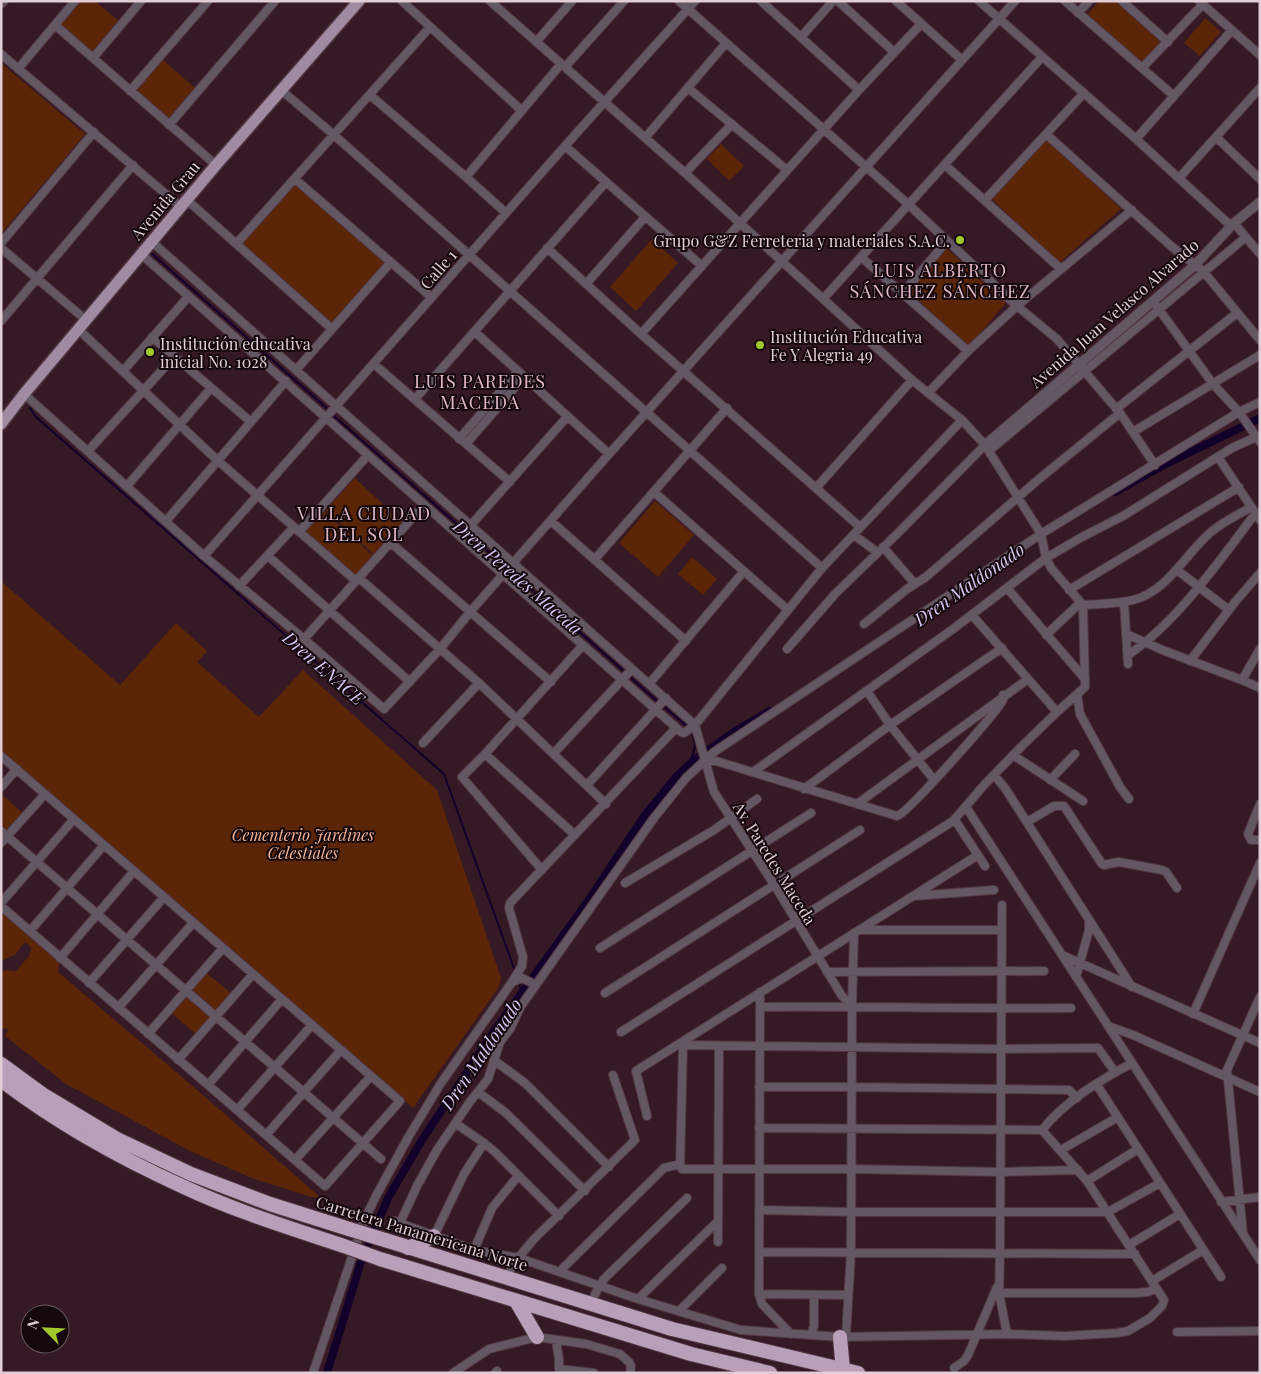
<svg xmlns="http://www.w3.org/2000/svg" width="1261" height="1374" font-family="'Playfair Display',serif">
	<rect width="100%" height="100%" fill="#351925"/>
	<path fill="#5b2507" d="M 79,1 L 95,1 L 120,22 L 93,55 L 59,26 Z
		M 1099,1 L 1117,1 L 1161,41 L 1142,63 L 1086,16 Z
		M 1205,18 L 1221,32 L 1200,56 L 1184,43 Z
		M 162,59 L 195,88 L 169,119 L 135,90 Z
		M 1,63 L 85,134 L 1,234 Z
		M 1046,138 L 1121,209 L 1059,263 L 992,199 Z
		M 721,144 L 744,166 L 729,181 L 707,159 Z
		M 298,181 L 386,262 L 331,325 L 239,245 Z
		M 652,239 L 678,263 L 636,311 L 610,287 Z
		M 946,248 L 1006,303 L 970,345 L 966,345 L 908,291 Z
		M 355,478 L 404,524 L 374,555 L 326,510 Z
		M 655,501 L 694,535 L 658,577 L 619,543 Z
		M 323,510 L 373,556 L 355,577 L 306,534 L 306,529 Z
		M 692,557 L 717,579 L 703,595 L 678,574 Z
		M 1,581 L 120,685 L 176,623 L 207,651 L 197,662 L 259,717 L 303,670 L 437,790 L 501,978 L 499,987 L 413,1108 L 1,753 Z
		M 1,794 L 24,814 L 9,831 L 1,824 Z
		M 2,912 L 59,962 L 58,972 L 188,1082 L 320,1197 L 311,1197 L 252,1178 L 190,1151 L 66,1084 L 5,1036 L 9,1029 L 1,1028 L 1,972 L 7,970 L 16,971 L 29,956 L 31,949 L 29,945 L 25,942 L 15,955 L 1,961 Z
		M 205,972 L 231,993 L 216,1010 L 191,989 Z
		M 185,995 L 211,1017 L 196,1034 L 170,1012 Z"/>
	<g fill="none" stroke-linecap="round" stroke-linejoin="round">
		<path stroke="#13002a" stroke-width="2" d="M 150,252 L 330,411
			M 30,408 L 36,417 L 444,774 L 515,971
			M 333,415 L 506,567
			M 509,570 L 626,673
			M 629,676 L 659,703
			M 663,706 L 688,727
			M 688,765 C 694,753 698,744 691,731
			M 519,983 L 522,993"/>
		<path stroke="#13002a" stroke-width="8" d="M 1115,492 L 1164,465 L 1260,418
			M 327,1373 L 361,1262 L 388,1198 L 422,1140 L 493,1033 L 588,901 L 645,815 L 676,777 L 694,760 L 737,730 L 770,711"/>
		<g stroke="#513641" stroke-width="10">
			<path id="minor" d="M 402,1 L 521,110
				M 490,1 L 685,173 L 912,380 L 962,420 L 985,445 L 1041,534 L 1046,558 L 1051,568 L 1083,605 L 1085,687 L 1057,712 L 1022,746 L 985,784 L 953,821 L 621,1032
				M 679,1 L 908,204 L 1017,306 L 1057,339 L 1120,413 L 1155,465
				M 761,1 L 859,90
				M 838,1 L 894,52
				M 896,1 L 962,60
				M 979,1 L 1136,139 L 1231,226
				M 1065,1 L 1174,96
				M 1122,1 L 1168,42
				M 1199,1 L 1260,55
				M 1,4 L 4,1
				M 1078,13 L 1089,1
				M 55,25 L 216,165
				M 801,37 L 833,1
				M 536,42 L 572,1
				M 1,54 L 181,207
				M 93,58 L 141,1
				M 565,67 L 624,1
				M 1142,68 L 1203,4
				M 18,69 L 75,1
				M 688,88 L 787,170
				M 281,90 L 334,135 L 822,568
				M 130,91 L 208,1
				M 370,95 L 466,177 L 506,213
				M 169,125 L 275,1
				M 1046,134 L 1171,246 L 1203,271 L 1260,340
				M 1216,137 L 1260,179
				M 645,138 L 726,43
				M 1136,139 L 1232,30
				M 565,146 L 702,266
				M 945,165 L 1061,269
				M 685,173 L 732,124
				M 466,177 L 561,64
				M 1179,178 L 1260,88
				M 295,179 L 431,297
				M 187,200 L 332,329
				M 985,200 L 1084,93
				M 1234,223 L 1260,254
				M 152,242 L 695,725
				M 1,243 L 94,132
				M 237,243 L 430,27
				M 1,248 L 86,320
				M 547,248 L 641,334 L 860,527
				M 142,255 L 681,732 L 684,733 L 695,725 L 822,568 L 962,420
				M 861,257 L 968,351
				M 586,284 L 645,217
				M 902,294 L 947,241
				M 823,299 L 1042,57
				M 1153,301 L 1213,384 L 1239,412 L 1260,442
				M 1,321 L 133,165
				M 78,329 L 217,460 L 356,581
				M 475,332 L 609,454
				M 641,334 L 859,90 L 921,24
				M 152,337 L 251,422
				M 374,364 L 510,482
				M 296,370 L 391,262
				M 123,371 L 188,297
				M 928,393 L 968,351 L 1017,306 L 1132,210
				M 24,394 L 204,556 L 304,639 L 384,709 L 440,649 L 470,612 L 609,454 L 1015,1
				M 415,399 L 606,182
				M 1116,409 L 1237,313
				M 1133,432 L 1260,355
				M 459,439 L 518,371
				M 466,444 L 524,377
				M 990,450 L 1246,237
				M 88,451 L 174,357
				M 1218,457 L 1260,520
				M 127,486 L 211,388
				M 816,488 L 912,380
				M 654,492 L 788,610
				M 166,521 L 286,381
				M 551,521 L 686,641
				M 470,526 L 567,417
				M 299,532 L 368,455
				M 854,535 L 877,552
				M 391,543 L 551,682
				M 883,547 L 915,584
				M 204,556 L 565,146 L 695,1
				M 268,556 L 410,682
				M 595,559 L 727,408
				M 1177,570 L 1229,610
				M 359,578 L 479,683 L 606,804
				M 239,586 L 294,527
				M 1007,588 L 1085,679
				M 1069,590 L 1239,487
				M 1124,602 L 1128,664
				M 1083,605 C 1099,604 1117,604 1133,600 C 1167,592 1186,553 1211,532 C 1222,522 1238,515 1251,507
				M 972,615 L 1057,712
				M 864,624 L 907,589 L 926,577 L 1039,479 L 1120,413
				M 1126,634 L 1165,651 L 1242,680 L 1260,688
				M 1046,635 L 1080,603
				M 304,639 L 424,505
				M 787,649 L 835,594 L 898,533 L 985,445
				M 1128,655 C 1176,623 1217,564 1252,518 L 1260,512
				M 1190,661 L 1235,602 L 1260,573
				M 1242,680 L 1260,649
				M 649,684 L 744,571
				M 867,691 L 890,725 L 934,780
				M 1077,694 L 1080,714 L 1120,787 L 1129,799
				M 695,725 L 714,792 L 775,886 L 842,996 L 852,1006
				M 423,743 L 479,683
				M 554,753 L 632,669
				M 485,754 L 575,835
				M 1013,755 L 1083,801
				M 1,756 L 400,1101 L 325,1186 L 1,906
				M 705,761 L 716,761 L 897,816 C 908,813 992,717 1001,703 C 1004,699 1003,700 1003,695
				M 753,772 L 953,629 L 1046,558 L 1082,537 L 1123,516 L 1232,448 L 1256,437
				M 994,775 L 1005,788 L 1132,987
				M 1050,780 L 1075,754
				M 587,785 L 666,698
				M 1,787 L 17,769
				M 804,789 L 890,725 L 1002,648
				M 857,804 L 1028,679
				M 1260,804 L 1248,834 L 1251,840 L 1260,840
				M 966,807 L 1260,1260
				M 955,820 L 985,866
				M 1027,822 L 1054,806 L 1064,806 L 1102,864 L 1104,865 L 1119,862 L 1162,870 L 1166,872 L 1177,888
				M 1,831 L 381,1159
				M 1,843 L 45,794
				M 542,870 L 462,777 L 485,754 L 583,645
				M 625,883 L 714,830 L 757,799
				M 914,896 L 994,890
				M 1,903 L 74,819
				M 1002,905 L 1000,1253 L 999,1293 L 1007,1334
				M 859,930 L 1002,930
				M 30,931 L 104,845
				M 600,948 L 811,813
				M 1062,955 L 1260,1043
				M 60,958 L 134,871
				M 827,972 L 1044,971
				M 1076,977 L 1089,930 L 1089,921
				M 512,982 L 522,978 L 536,985
				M 89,983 L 164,897
				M 760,992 L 759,1294 L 762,1304 L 791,1334
				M 605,993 L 860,830
				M 760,1007 C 863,1006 967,1009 1071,1008
				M 118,1008 L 193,923
				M 1193,1014 L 1260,863
				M 1108,1026 L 1133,1035 L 1260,1092
				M 148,1034 L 223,948
				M 680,1045 L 1001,1049 L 1098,1048 L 1115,1072
				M 683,1045 L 680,1167 L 682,1169 L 852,1169 L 1001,1172 L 1078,1170
				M 178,1060 L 253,974
				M 495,1061 L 525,1083 L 609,1167
				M 208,1085 L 282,999
				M 1097,1085 L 1221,1277
				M 759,1087 L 852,1087 L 1069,1090 L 1077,1098
				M 478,1092 L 506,1113 L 585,1191
				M 237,1110 L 312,1025
				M 647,1116 L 636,1071 L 978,855
				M 455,1123 L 484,1143 L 495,1152 L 559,1216
				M 1042,1130 C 1065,1101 1099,1081 1132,1063
				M 266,1135 L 341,1050
				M 1061,1150 L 1118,1117
				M 295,1160 L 371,1076
				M 1087,1181 L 1138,1149
				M 1221,1202 L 1260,1197
				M 759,1210 L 852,1212 L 1108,1212 L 1160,1183
				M 394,1221 L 474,1250 L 519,1258 L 638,1299 L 741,1330 L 840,1337 L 1007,1334 L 1065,1336 L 1117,1333 L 1128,1331 L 1150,1318 L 1162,1306 L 1164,1300 L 1087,1181 L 1042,1130 L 759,1128
				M 400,1223 L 417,1186 L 437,1150 L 469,1103 L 488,1079 L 500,1042 L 510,1029 L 521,1006 L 654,818 L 686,778 L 714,752 L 1041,534 L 1239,412 L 1260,402
				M 1243,1234 L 1227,1070 L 1260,997
				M 434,1236 L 464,1174 L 484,1143
				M 718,1242 L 719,1046
				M 1129,1245 L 1180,1214
				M 474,1250 L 492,1208 L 518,1176
				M 759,1252 L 1135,1254
				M 559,1272 L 664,1168 L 680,1164
				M 507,1278 L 514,1263 L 534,1239 L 635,1140 L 613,1075
				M 1152,1281 L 1203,1250
				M 999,1293 L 1136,1293 L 1148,1292 L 1156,1288
				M 759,1294 L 848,1295
				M 638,1299 L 718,1221
				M 591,1303 L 599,1286 L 605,1278 L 687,1198
				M 679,1311 L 722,1268
				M 1177,1332 L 1260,1331
				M 811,1335 L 814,1326 L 814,1295
				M 846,1336 L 851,1253 L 852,1006 L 854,933
				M 556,1341 L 559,1359 L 559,1369 L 594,1373
				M 954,1368 L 964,1361 L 968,1355 L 997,1287
				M 313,1373 L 364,1221 L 376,1196 L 409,1136 L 441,1083 L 510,985 L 522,966 L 523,957 L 509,908 L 510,903 L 676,728
				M 453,1373 L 489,1349 L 537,1337 L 586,1344 L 620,1354 L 629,1362 L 631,1366 L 630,1373
				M 495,1373 L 497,1371"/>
		</g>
		<g stroke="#513641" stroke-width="11">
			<path id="tertiary" d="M 985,445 L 1195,265 L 1234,223 L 1260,202"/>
		</g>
		<g stroke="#513641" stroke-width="14">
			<path id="primary" d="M 1,424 L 24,394 L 216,165 L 359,1"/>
		</g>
		<g stroke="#513641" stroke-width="16">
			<path id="motorway" d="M 1,1064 L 42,1094 L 117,1139 L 191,1174 L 270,1204 L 349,1229
				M 1,1080 C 57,1123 120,1158 184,1187 C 235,1211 290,1228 344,1246
				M 385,1240 L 672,1329 L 858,1373
				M 408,1248 L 434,1236
				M 380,1259 L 691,1354 L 770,1373
				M 516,1301 L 537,1337
				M 840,1337 L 843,1370"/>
		</g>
		<use href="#minor" stroke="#625762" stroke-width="8"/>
		<use href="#tertiary" stroke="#625762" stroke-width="9"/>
		<use href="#primary" stroke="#a18ba1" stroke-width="11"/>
		<use href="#motorway" stroke="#ba9fba" stroke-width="14"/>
		<g stroke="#513641" stroke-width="16" stroke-linecap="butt">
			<path id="motorway-bridge" d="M 349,1229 L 385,1240
				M 344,1246 L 380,1259"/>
		</g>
		<use href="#motorway-bridge" stroke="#ba9fba" stroke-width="14"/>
	</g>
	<g fill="#a1c92b" stroke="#14080d" stroke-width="2">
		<circle cx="960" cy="240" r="5"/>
		<circle cx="760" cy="345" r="5"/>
		<circle cx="150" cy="352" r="5"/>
	</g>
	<g text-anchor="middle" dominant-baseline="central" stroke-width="4" stroke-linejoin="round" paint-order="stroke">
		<g font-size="16" fill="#e1cdd5" stroke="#14080d">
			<text transform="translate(165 200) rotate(-50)">Avenida Grau</text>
			<text transform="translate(438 269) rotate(-49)">Calle 1</text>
			<text transform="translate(1114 313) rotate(-41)">Avenida Juan Velasco Alvarado</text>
			<text transform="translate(775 863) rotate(58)">Av. Paredes Maceda</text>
			<text transform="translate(422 1233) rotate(17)">Carretera Panamericana Norte</text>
		</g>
		<g font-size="16" fill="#e1cdd5" stroke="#14080d" text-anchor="start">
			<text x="950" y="240" text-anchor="end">Grupo G&amp;Z Ferreteria y materiales S.A.C.</text>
			<text x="770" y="336">Institución Educativa<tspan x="770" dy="18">Fe Y Alegria 49</tspan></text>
			<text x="160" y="343">Institución educativa<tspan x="160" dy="18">inicial No. 1028</tspan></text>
		</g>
		<g font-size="16" font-style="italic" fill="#f4b397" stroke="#14080d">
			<text x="303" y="834">Cementerio Jardines<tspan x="303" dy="18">Celestiales</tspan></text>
		</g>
		<g font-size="18" letter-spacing="1" fill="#deb8c7" stroke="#14080d">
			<text x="940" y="270">LUIS ALBERTO<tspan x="940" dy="21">SÁNCHEZ SÁNCHEZ</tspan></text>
			<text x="480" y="381">LUIS PAREDES<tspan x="480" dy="21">MACEDA</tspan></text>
			<text x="364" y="513">VILLA CIUDAD<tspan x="364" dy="21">DEL SOL</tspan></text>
		</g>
		<g font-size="18" font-style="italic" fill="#d5c8f1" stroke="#14080d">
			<text transform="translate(518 577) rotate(41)">Dren Peredes Maceda</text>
			<text transform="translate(969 584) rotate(-35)">Dren Maldonado</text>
			<text transform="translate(324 668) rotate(41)">Dren ENACE</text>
			<text transform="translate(481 1054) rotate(-56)">Dren Maldonado</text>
		</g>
	</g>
	<rect width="1261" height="1374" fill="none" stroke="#e1cdd5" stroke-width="5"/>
	<g transform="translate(45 1329) rotate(294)"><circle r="24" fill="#14080d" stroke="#66575d"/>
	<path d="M0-4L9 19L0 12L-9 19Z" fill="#a1c92b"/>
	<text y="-8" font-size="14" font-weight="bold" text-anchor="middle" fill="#e1cdd5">N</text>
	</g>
</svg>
